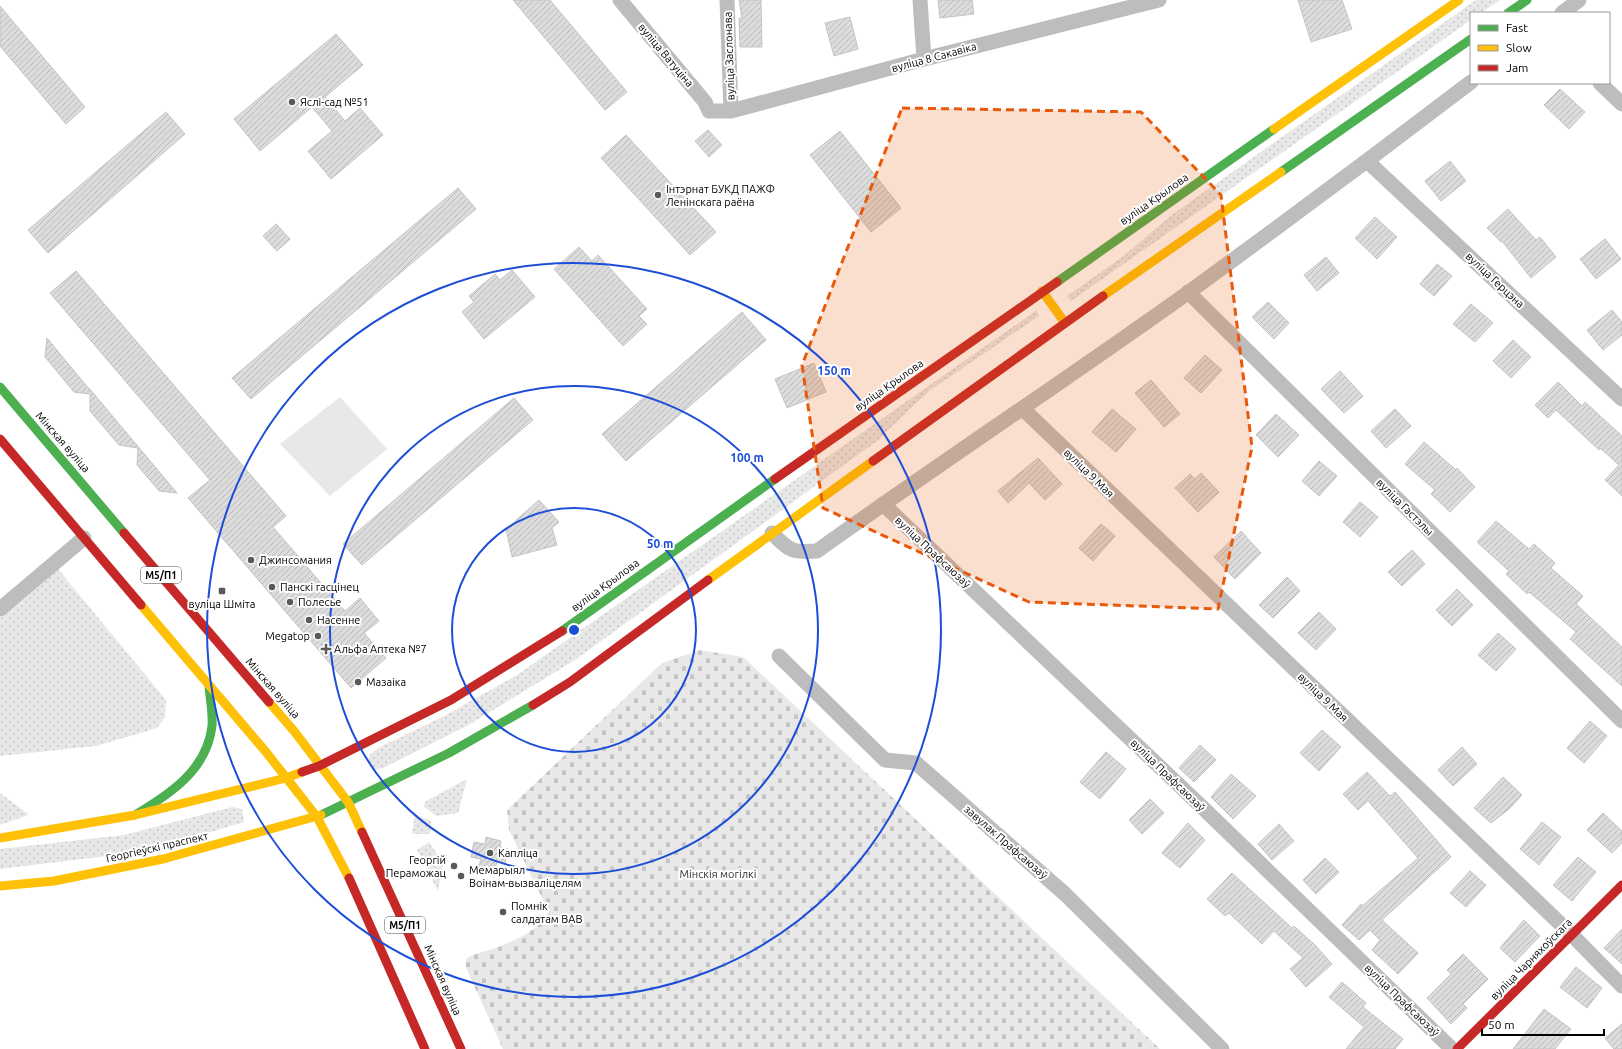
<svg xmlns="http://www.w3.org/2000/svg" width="1622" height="1049" font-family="Ubuntu,sans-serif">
	<defs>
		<pattern id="grass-dots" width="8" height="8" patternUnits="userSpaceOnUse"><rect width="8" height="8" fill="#e8e8e8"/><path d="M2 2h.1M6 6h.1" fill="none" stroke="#c5c5c5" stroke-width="1.8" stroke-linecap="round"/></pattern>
		<pattern id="cemetery-stones" width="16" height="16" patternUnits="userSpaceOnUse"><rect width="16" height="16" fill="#e8e8e8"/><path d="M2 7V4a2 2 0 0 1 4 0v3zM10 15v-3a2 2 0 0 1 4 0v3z" fill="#c5c5c5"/></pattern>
		<pattern id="building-hatch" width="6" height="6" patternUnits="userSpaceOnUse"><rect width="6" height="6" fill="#dcdcdc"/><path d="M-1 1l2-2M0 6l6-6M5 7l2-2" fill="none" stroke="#bbb"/></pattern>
	</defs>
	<rect width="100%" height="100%" fill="#fff"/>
	<path fill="url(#grass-dots)" d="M 1476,0 L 1500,0 L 1481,13 L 1471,13 L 1471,20 L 1071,301 L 1067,296 L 1121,258 L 1173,214 Z
		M 1037,310 L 1039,316 L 929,391 L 877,441 L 575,660 L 472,723 L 383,768 L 372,770 L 368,761 L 370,754 L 378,748 L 446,715 L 517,675 Z
		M 58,569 L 166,700 L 165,717 L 157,728 L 96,746 L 0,756 L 0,618 Z
		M 467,779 L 458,813 L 436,816 L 423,806 L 426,801 Z
		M 0,793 L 28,814 L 28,815 L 0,825 Z
		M 232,807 L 242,809 L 244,822 L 192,838 L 124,854 L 0,869 L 0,849 L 124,835 Z
		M 415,814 L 431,821 L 430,834 L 412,834 Z
		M 429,842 L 443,863 L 438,891 L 417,850 Z"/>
	<path fill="url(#cemetery-stones)" d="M 700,650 L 743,657 L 1160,1049 L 503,1049 L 466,968 L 466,959 C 473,953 484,952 492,949 C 511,943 537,931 548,914 L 547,908 L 509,830 L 507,810 L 662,663 Z"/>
	<path fill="#e8e8e8" d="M 340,397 L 387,449 L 330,496 L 280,444 Z"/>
	<path fill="url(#building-hatch)" stroke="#c4c4c4" d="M 513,0 L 550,0 L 627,92 L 605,110 Z
		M 739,0 L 761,0 L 762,47 L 740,47 L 739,18 L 742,18 Z
		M 938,0 L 972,0 L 974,14 L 940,18 Z
		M 1298,0 L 1342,0 L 1352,29 L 1311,42 Z
		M 0,6 L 85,107 L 66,124 L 0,46 Z
		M 850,17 L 858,49 L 834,56 L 825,23 Z
		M 336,34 L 363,65 L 325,97 L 345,121 L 360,108 L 383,135 L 331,179 L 308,151 L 332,131 L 312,107 L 260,151 L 234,119 Z
		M 1560,89 L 1585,112 L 1569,129 L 1544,105 Z
		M 166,112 L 185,134 L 48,253 L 28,230 Z
		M 708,130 L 722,145 L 709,157 L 695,141 Z
		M 840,131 L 901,208 L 871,232 L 810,155 Z
		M 626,135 L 716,232 L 690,255 L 601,158 Z
		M 1450,161 L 1466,181 L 1441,201 L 1425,181 Z
		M 458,188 L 476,209 L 251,399 L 232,378 Z
		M 1508,209 L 1536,240 L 1540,237 L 1556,257 L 1531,278 L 1502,241 L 1501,242 L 1487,228 Z
		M 1375,217 L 1397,237 L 1377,259 L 1355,238 Z
		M 276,224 L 290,239 L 277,251 L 263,236 Z
		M 1605,239 L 1621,259 L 1596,279 L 1580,259 Z
		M 579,247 L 592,261 L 598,255 L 647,309 L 639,316 L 647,324 L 623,346 L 554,269 Z
		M 1326,257 L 1339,273 L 1317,291 L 1304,275 Z
		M 1437,264 L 1452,276 L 1434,296 L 1420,284 Z
		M 512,270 L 535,297 L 484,339 L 462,312 L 474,302 L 469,296 L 495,274 L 500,280 Z
		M 76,271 L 286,516 L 273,527 L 345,611 L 360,598 L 379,621 L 364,633 L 386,658 L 351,688 L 188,498 L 210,480 L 50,293 Z
		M 1268,302 L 1289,323 L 1274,339 L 1252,317 Z
		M 1471,304 L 1493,323 L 1475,342 L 1453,324 Z
		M 1612,310 L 1622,322 L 1622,335 L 1603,350 L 1587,330 Z
		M 742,312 L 766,340 L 626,461 L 602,434 Z
		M 47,338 L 89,389 L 89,388 L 177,493 L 159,491 L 137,465 L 138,448 L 119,445 L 90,411 L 90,394 L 74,392 L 45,357 Z
		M 1513,340 L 1531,357 L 1511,378 L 1493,361 Z
		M 1205,355 L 1222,370 L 1201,393 L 1184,378 Z
		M 814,363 L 826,392 L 787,408 L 775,379 Z
		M 1340,371 L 1363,396 L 1344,413 L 1321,389 Z
		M 1151,380 L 1180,414 L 1164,427 L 1135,393 Z
		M 1558,382 L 1582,406 L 1585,402 L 1622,436 L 1622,496 L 1605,480 L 1619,465 L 1600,448 L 1599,450 L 1556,410 L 1548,418 L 1535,405 Z
		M 514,398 L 533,420 L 362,565 L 343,544 Z
		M 1112,409 L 1136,429 L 1116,452 L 1092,432 Z
		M 1395,409 L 1411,426 L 1386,448 L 1371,431 Z
		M 1276,414 L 1299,435 L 1278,457 L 1256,435 Z
		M 1424,442 L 1456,470 L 1457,468 L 1475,487 L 1450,512 L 1431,494 L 1435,490 L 1405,464 Z
		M 1038,458 L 1062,484 L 1045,500 L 1029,483 L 1008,503 L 998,491 Z
		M 1319,461 L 1337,476 L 1319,496 L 1302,481 Z
		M 1201,473 L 1219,492 L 1198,512 L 1175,488 L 1190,474 L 1195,479 Z
		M 539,500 L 559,522 L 552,528 L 557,545 L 512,557 L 506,529 Z
		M 1360,502 L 1378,517 L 1360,537 L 1343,522 Z
		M 1496,521 L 1529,549 L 1534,544 L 1555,563 L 1551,568 L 1583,596 L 1576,604 L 1622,647 L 1622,686 L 1570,639 L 1576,632 L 1529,592 L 1527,594 L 1506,574 L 1509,571 L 1477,542 Z
		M 1101,524 L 1115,536 L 1093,561 L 1079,548 Z
		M 1241,531 L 1261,553 L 1235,579 L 1214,557 Z
		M 1412,550 L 1425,564 L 1402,586 L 1388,572 Z
		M 1287,577 L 1300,591 L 1273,618 L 1259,605 Z
		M 1457,589 L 1473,605 L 1452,626 L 1436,610 Z
		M 1319,612 L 1336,629 L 1316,650 L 1298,633 Z
		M 1498,633 L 1516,649 L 1496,671 L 1478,655 Z
		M 1590,721 L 1607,736 L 1584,763 L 1567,748 Z
		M 1322,730 L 1341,747 L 1319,771 L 1300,753 Z
		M 1200,745 L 1216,760 L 1194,782 L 1179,768 Z
		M 1462,747 L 1477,764 L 1453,786 L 1438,770 Z
		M 1106,752 L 1126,769 L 1100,799 L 1080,782 Z
		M 1367,772 L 1390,796 L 1395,792 L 1451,857 L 1382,920 L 1418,953 L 1398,974 L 1372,950 L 1380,940 L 1370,930 L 1359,940 L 1342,925 L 1361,904 L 1362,906 L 1418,858 L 1368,801 L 1358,810 L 1343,794 Z
		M 1231,774 L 1256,796 L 1233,819 L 1211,797 Z
		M 1503,777 L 1522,795 L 1509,809 L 1491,823 L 1474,808 Z
		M 1150,799 L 1164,813 L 1142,834 L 1129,820 Z
		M 1603,813 L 1622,831 L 1622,843 L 1612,853 L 1587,830 Z
		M 1542,822 L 1561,837 L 1539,865 L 1520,849 Z
		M 1188,823 L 1205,840 L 1180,868 L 1162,853 Z
		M 1279,824 L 1294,841 L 1272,860 L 1258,844 Z
		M 486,837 L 501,841 L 500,847 L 508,849 L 505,863 L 497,861 L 495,870 L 479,866 L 481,859 L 471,857 L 474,842 L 485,844 Z
		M 1578,857 L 1596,872 L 1572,901 L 1553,885 Z
		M 1325,858 L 1339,872 L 1316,894 L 1303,880 Z
		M 1470,871 L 1486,885 L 1466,907 L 1450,893 Z
		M 1232,873 L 1292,928 L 1294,926 L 1315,945 L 1332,964 L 1306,987 L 1290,969 L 1303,958 L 1274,931 L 1262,944 L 1229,913 L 1225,916 L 1207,899 Z
		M 1524,920 L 1540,936 L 1515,962 L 1500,948 Z
		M 1622,929 L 1622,964 L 1604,948 Z
		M 1463,954 L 1488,979 L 1463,1004 L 1467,1008 L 1451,1024 L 1427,998 L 1451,974 L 1447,970 Z
		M 1576,967 L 1602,988 L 1587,1008 L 1560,987 Z
		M 1342,982 L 1366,1003 L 1363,1007 L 1403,1039 L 1395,1049 L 1346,1049 L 1364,1027 L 1329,997 Z
		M 1544,1009 L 1571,1029 L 1555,1049 L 1513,1049 Z
		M 1622,1024 L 1622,1049 L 1614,1049 L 1605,1038 Z"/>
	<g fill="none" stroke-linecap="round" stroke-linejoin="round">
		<path stroke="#bdbdbd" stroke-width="15" d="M 620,0 L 705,102 L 709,111 L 731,111 L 924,59 L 1159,0
			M 727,0 L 731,111
			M 920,0 L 924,59
			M 1562,13 L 1579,0
			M 1600,83 L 1622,104
			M 1367,161 L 1622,399
			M 1188,292 L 1622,721
			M 1023,409 L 1572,935 L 1622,986
			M 883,504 L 1202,807 L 1452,1049
			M 772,533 C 789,550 791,553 817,551 C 940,463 1066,380 1189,292 C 1284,223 1378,153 1471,82
			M 0,609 L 84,538
			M 779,656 L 885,760 L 916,763 L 1065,894 L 1222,1049"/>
		<path stroke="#4caf50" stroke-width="9" d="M 1508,13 L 1527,0
			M 1281,172 L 1471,39
			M 1057,282 L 1274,129
			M 0,387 L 124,533
			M 562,631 L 775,479
			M 135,815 C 170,794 207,770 212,726 C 213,713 210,699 209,686
			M 321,815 L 449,753 L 533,705"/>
		<path stroke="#ffc107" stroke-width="9" d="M 1274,129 L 1459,0
			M 1042,291 L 1065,323
			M 1103,296 L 1281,172
			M 708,580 L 873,461
			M 141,605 L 266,752 L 317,817 L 349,878
			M 269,702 L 294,731 L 348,802 L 362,832
			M 0,838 L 135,815 L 286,778 L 302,772
			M 0,886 L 54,881 L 163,859 L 321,815"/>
		<path stroke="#c62828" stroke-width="9" d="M 0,439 L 141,605
			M 873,461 L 1103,296
			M 775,479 L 1057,282
			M 124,533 L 269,702
			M 533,705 L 570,682 L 708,580
			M 302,772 L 319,766 L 451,700 L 562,631
			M 362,832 L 461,1049
			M 349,878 L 425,1049
			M 1457,1049 L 1622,885"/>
	</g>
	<path fill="#e8590c" fill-opacity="0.2" stroke="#e8590c" stroke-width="3" stroke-dasharray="8 5" stroke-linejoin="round" d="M 902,108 L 1141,112 L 1221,195 L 1252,447 L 1218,609 L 1029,602 L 823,508 L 802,365 Z"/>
	<g fill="none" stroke="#1d4ed8" stroke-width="2">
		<circle cx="574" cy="630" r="122"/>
		<circle cx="574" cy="630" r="244"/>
		<circle cx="574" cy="630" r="367"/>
	</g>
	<g fill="#595959" stroke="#fff" stroke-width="1.5">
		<circle cx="292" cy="102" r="4"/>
		<circle cx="658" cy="195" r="4"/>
		<circle cx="251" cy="560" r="4"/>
		<circle cx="272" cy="587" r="4"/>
		<rect x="218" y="587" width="8" height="8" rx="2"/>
		<circle cx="290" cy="602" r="4"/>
		<circle cx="309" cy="620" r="4"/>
		<circle cx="318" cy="636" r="4"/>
		<path d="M324 643h4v4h4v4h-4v4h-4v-4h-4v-4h4z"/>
		<circle cx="358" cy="682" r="4"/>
		<circle cx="490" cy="853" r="4"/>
		<circle cx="454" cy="866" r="4"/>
		<circle cx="461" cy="876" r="4"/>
		<circle cx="503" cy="912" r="4"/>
	</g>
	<g text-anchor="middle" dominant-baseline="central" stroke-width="4" stroke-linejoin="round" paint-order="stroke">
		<g fill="#fff" stroke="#4c4c4c" stroke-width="1">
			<rect x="141" y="567" width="40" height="16" rx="3"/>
			<rect x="385" y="917" width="40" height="16" rx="3"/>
		</g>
		<g font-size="10" font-weight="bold" fill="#000">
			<text x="161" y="575">М5/П1</text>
			<text x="405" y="925">М5/П1</text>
		</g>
		<g font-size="11" fill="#000" stroke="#fff">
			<text transform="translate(666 55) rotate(50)">вуліца Ватуціна</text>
			<text transform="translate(729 56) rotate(-92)">вуліца Заслонава</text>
			<text transform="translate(934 57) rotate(-15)">вуліца 8 Сакавіка</text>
			<text transform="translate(1154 199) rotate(-35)">вуліца Крылова</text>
			<text transform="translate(1495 280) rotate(43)">вуліца Герцэна</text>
			<text transform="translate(889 385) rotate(-35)">вуліца Крылова</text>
			<text transform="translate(63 442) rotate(49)">Мінская вуліца</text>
			<text transform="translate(1089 473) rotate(44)">вуліца 9 Мая</text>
			<text transform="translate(1405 507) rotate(45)">вуліца Гастэлы</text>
			<text transform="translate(933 552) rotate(43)">вуліца Прафсаюзаў</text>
			<text transform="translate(605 585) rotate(-36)">вуліца Крылова</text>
			<text transform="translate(273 688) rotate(49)">Мінская вуліца</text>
			<text transform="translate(1323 697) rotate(44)">вуліца 9 Мая</text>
			<text transform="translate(1168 775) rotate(44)">вуліца Прафсаюзаў</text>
			<text transform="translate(1006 842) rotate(41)">завулак Прафсаюзаў</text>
			<text transform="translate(157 847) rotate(-13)">Георгіеўскі праспект</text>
			<text transform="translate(1531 959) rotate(-45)">вуліца Чарняхоўскага</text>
			<text transform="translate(443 980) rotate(66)">Мінская вуліца</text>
			<text transform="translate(1402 1000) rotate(44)">вуліца Прафсаюзаў</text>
		</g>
		<g font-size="11" fill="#000" stroke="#fff" text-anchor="start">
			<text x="300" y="102">Яслі-сад №51</text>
			<text x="666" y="189">Інтэрнат БУКД ПАЖФ<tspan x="666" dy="13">Ленінскага раёна</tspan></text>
			<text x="259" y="560">Джинсомания</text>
			<text x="280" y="587">Панскі гасцінец</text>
			<text x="298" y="602">Полесье</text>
			<text x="222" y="604" text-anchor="middle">вуліца Шміта</text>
			<text x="317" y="620">Насенне</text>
			<text x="310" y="636" text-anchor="end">Megatop</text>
			<text x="334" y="649">Альфа Аптека №7</text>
			<text x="366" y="682">Мазаіка</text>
			<text x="498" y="853">Капліца</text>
			<text x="446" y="860" text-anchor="end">Георгій<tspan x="446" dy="13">Пераможац</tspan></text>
			<text x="469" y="870">Мемарыял<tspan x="469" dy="13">Воінам-вызваліцелям</tspan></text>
			<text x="511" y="906">Помнік<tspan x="511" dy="13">салдатам ВАВ</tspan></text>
		</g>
		<g font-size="11" fill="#2d2d2d" stroke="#fff">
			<text x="718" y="874">Мінскія могілкі</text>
		</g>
	</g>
	<circle cx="574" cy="630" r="6" fill="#1d4ed8" stroke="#fff" stroke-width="2"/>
	<g font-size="12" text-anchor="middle" font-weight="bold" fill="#1d4ed8" stroke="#fff" stroke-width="4" stroke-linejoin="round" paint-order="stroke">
		<text x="834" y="375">150 m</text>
		<text x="747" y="462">100 m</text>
		<text x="660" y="548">50 m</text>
	</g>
	<rect x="1470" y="12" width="140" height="72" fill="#ffffff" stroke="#999999"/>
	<rect x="1478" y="25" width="20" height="6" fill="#4caf50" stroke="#999999"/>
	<text x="1506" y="32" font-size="12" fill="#000000">Fast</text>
	<rect x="1478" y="45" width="20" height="6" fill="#ffc107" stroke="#999999"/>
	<text x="1506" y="52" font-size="12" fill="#000000">Slow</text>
	<rect x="1478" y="65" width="20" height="6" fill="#c62828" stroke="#999999"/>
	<text x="1506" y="72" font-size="12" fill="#000000">Jam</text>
	<path d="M1482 1029v6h122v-6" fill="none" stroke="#000000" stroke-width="2"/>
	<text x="1488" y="1029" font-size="12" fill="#000000" stroke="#ffffff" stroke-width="3" paint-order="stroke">50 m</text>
</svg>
